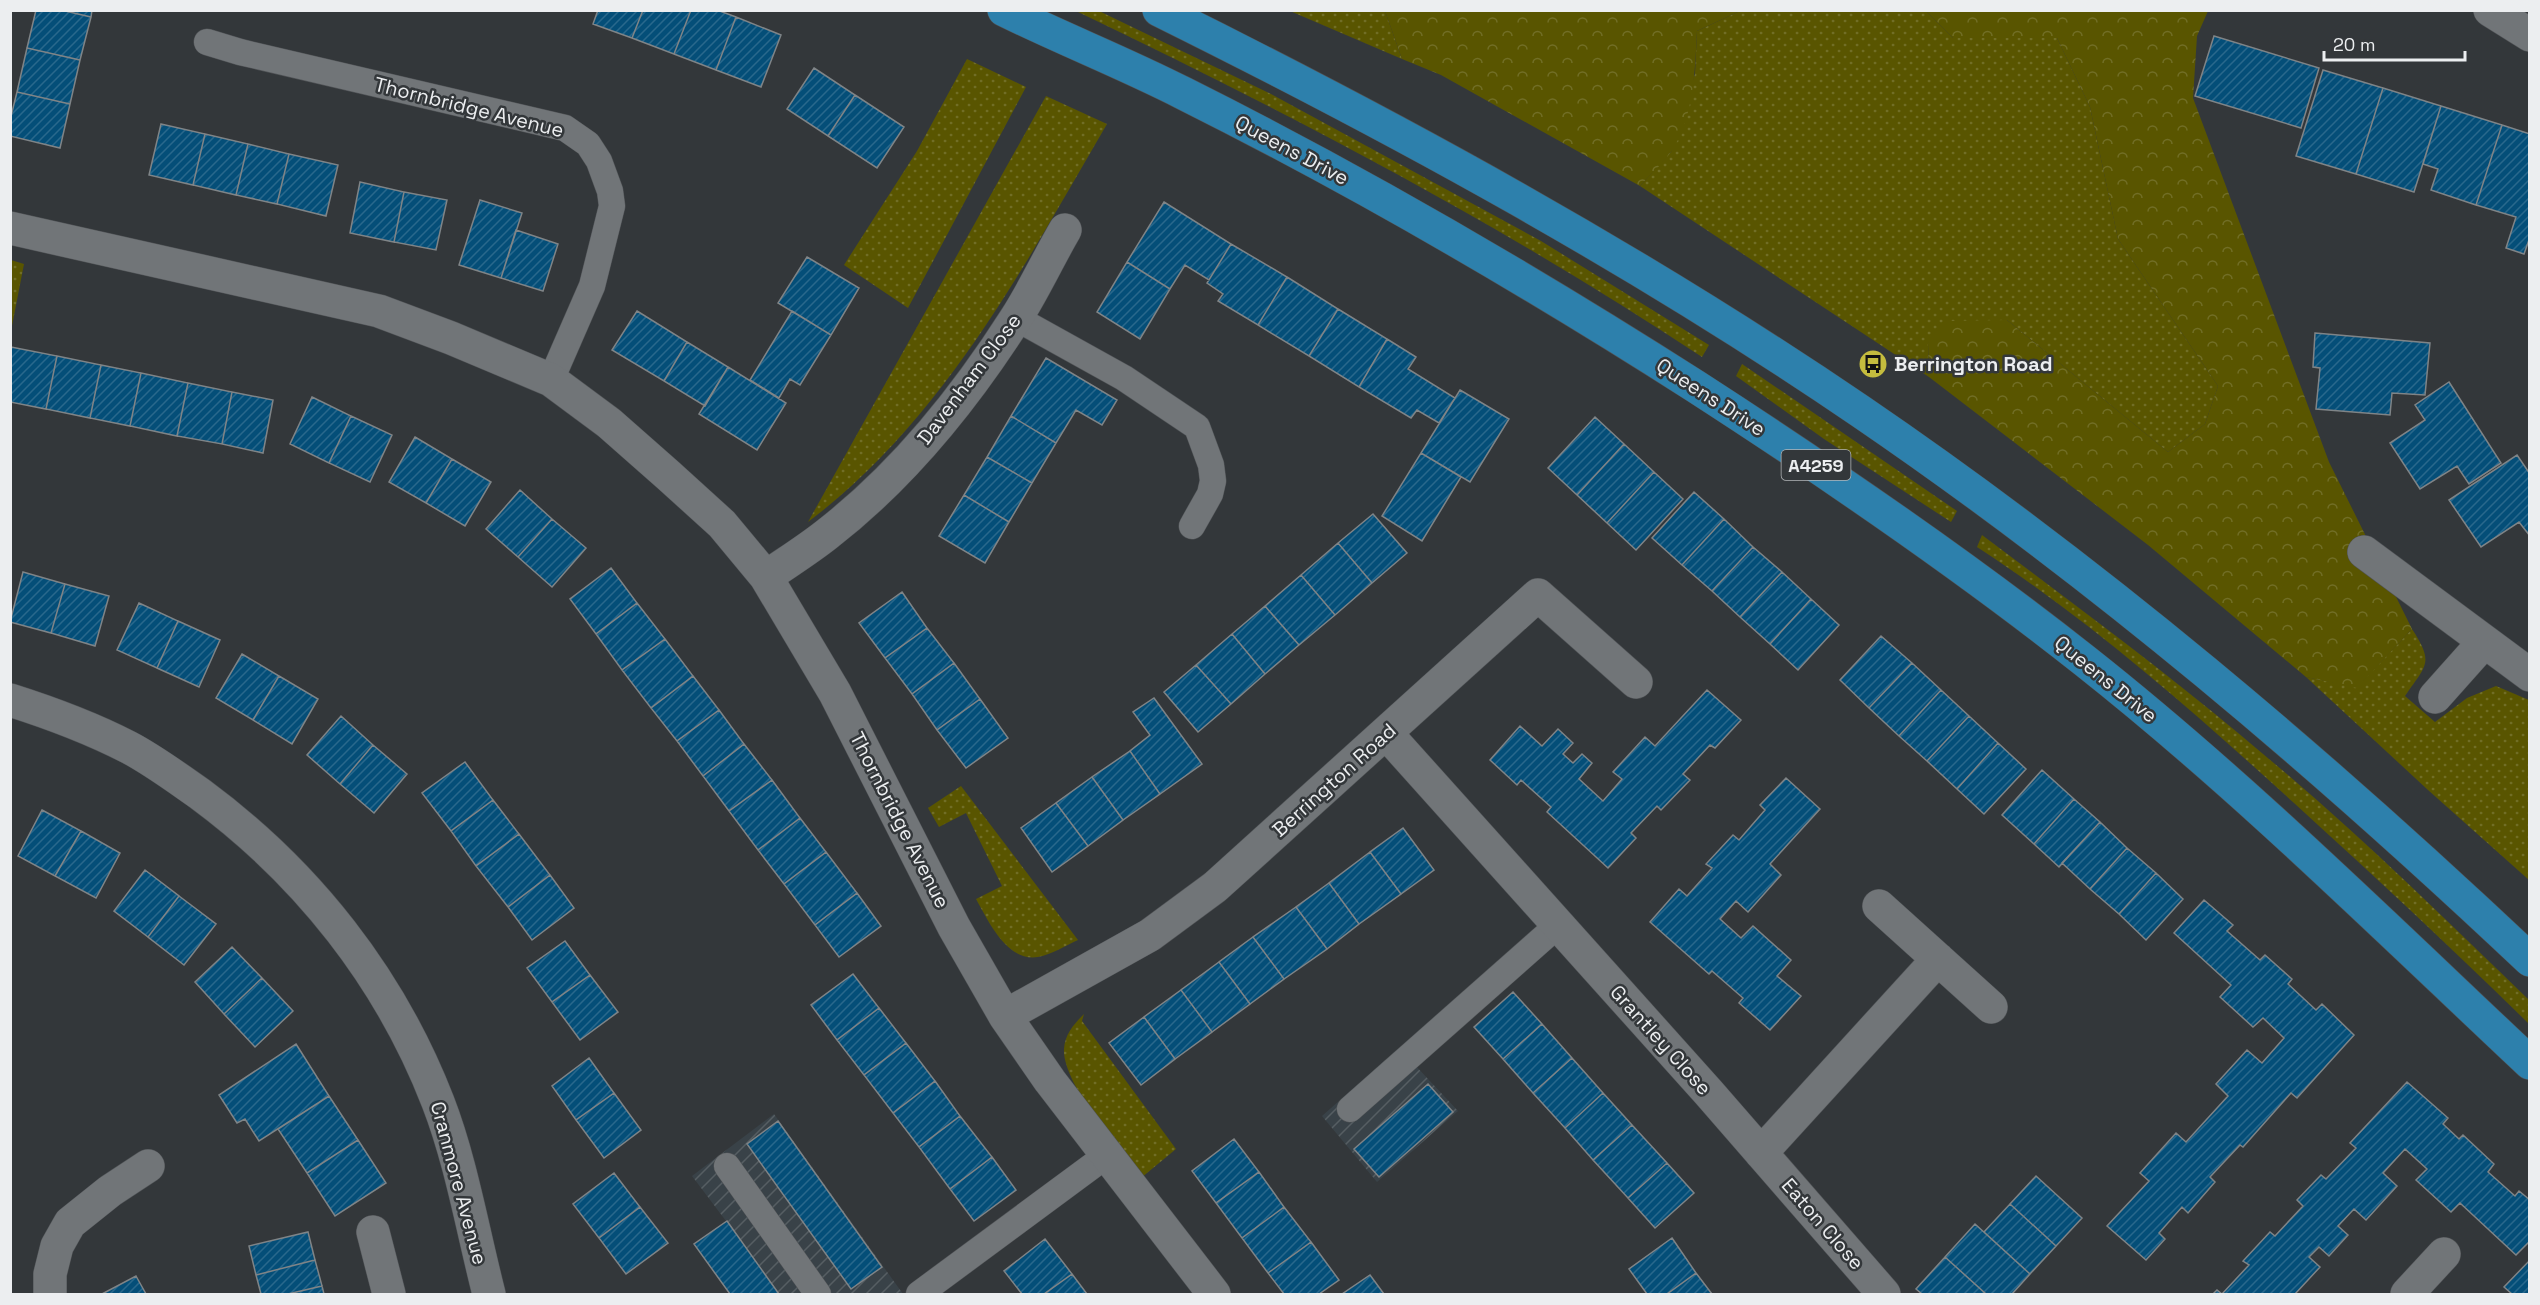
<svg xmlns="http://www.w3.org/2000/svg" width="2540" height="1305" font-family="'Space Grotesk',sans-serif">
	<defs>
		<pattern id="industrial-furrows" width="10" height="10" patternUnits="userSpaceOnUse" patternTransform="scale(1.5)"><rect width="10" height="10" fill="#394248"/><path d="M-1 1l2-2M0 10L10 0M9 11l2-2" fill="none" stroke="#565e63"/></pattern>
		<pattern id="grass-dots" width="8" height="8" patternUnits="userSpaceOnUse" patternTransform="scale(1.5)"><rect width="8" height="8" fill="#595500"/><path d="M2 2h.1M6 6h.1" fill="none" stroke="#716e26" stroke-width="1.8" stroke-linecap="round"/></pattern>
		<pattern id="forest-crowns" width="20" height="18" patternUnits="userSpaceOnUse" patternTransform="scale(1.5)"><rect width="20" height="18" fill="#595500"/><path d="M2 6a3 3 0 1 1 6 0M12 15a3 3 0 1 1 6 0" fill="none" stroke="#716e26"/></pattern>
		<pattern id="building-hatch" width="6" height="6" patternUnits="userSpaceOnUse" patternTransform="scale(1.5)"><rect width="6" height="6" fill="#044e78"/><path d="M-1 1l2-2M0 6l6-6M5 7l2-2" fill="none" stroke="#29688c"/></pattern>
	</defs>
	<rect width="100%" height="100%" fill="#33373a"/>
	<path fill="url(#industrial-furrows)" d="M 1399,1048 L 1458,1111 L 1377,1182 L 1322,1116 Z
		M 774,1114 L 903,1294 L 730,1294 L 694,1244 L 726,1221 L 692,1176 Z"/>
	<path fill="url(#grass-dots)" d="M 1076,11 L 1099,11 L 1271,94 L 1541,241 L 1709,345 L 1702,357 C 1503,225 1291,114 1076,11 Z
		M 1290,11 L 1385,11 L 1402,59 Z
		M 1740,11 L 1926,11 L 1953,38 L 2057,38 L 2090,107 L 2118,239 L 2218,386 L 2205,424 L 2168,452 L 2007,320 L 1928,343 L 1929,377 L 1640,186 L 1671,152 L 1695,74 L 1697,31 Z
		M 967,59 L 1026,87 L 908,308 L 844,265 L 917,151 Z
		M 1046,96 L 1107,124 C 1023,268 943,420 808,522 Z
		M 11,260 L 24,264 L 11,331 L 10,260 Z
		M 1742,364 L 1957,511 L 1951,522 L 1824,439 L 1736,376 Z
		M 1982,535 C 2079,608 2177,680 2269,759 C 2360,835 2444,918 2529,1000 L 2529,1024 C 2453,949 2374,876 2294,803 C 2194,712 2091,621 1977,547 Z
		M 2412,629 C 2434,663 2427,664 2405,696 L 2435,722 L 2467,698 L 2496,686 L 2529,700 L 2529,880 L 2428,790 L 2306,677 L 2357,687 Z
		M 961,786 L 1078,940 C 1065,946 1052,954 1038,957 C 1007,962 989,922 976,899 L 1002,886 L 966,813 L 939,827 L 928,808 Z
		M 1084,1014 L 1082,1021 L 1176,1149 L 1141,1178 C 1120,1152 1062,1082 1064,1049 C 1065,1034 1074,1024 1084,1014 Z"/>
	<path fill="url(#forest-crowns)" d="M 1385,11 L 1385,10 L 1740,11 L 1697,31 C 1695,71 1694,118 1671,152 C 1662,164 1650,175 1640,186 L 1441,75 L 1402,59 Z
		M 1926,11 L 2208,11 L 2197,36 L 2193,98 L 2329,462 L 2412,629 L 2357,688 L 2306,677 L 2148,545 L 1929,377 L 1928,343 L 1948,321 L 2007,320 L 2168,452 L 2205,424 L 2218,386 L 2118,239 L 2090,107 L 2057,38 L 1953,38 Z"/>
	<path fill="url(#building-hatch)" stroke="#7f8487" stroke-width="1.5" d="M 36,10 L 61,10 L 91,17 L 80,60 L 27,48 Z
		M 61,10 L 92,10 L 91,17 Z
		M 598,10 L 643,10 L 632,38 L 593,24 Z
		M 643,10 L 691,10 L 674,54 L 632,38 Z
		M 691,10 L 717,10 L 736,17 L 716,70 L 674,54 Z
		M 736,17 L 781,35 L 761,87 L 716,70 Z
		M 2214,36 L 2319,68 L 2301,128 L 2195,96 Z
		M 27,48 L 80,60 L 70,104 L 17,92 Z
		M 814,68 L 855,95 L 828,136 L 787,109 Z
		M 2323,70 L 2383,88 L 2356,174 L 2296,156 Z
		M 2383,88 L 2441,106 L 2414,192 L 2356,174 Z
		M 17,92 L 70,104 L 60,148 L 10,136 L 10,120 Z
		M 855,95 L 904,127 L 877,168 L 828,136 Z
		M 2441,106 L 2502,125 L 2476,205 L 2431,190 L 2438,169 L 2423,164 Z
		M 161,124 L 205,134 L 193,185 L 149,175 Z
		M 2502,125 L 2530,134 L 2530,237 L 2524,254 L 2506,248 L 2516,217 L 2476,205 Z
		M 205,134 L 248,144 L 236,195 L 193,185 Z
		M 248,144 L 289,154 L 277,204 L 236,195 Z
		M 289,154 L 338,165 L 326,216 L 277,204 Z
		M 360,182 L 404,192 L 394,242 L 350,233 Z
		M 404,192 L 447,200 L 436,250 L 394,242 Z
		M 480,200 L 522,213 L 501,278 L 459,265 Z
		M 1164,202 L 1231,244 L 1209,280 L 1185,265 L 1170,289 L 1127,262 Z
		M 516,230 L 558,244 L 543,291 L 501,278 Z
		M 1231,244 L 1287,277 L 1258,325 L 1218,301 L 1223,294 L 1207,283 Z
		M 807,257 L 859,288 L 831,335 L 778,303 Z
		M 1127,262 L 1170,289 L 1140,339 L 1097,312 Z
		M 1287,277 L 1338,309 L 1309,356 L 1258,325 Z
		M 1338,309 L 1387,339 L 1359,387 L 1309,356 Z
		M 637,311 L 687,342 L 664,381 L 612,350 Z
		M 792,311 L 831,335 L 800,385 L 790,379 L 779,398 L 750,380 Z
		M 2315,333 L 2430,343 L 2425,395 L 2392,393 L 2390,415 L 2316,409 L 2320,368 L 2313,367 Z
		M 1387,339 L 1416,357 L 1408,369 L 1455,398 L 1439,423 L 1417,410 L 1411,418 L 1359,387 Z
		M 687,342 L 728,367 L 705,406 L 664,381 Z
		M 11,347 L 57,356 L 46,409 L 10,402 Z
		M 57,356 L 101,365 L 90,418 L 46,409 Z
		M 1046,358 L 1117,400 L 1102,425 L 1076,410 L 1056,443 L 1011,416 Z
		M 101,365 L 141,373 L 130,426 L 90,418 Z
		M 728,367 L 786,403 L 757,450 L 699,414 Z
		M 141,373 L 188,383 L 177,436 L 130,426 Z
		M 2449,382 L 2501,463 L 2469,484 L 2457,466 L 2420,489 L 2390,443 L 2425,420 L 2415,405 Z
		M 188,383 L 232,392 L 222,444 L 177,436 Z
		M 1460,390 L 1509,419 L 1470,482 L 1421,453 Z
		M 232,392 L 273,400 L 263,453 L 222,444 Z
		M 312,397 L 351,416 L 329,463 L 290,444 Z
		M 351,416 L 392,435 L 370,482 L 329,463 Z
		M 1011,416 L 1056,443 L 1032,483 L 987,457 Z
		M 1595,417 L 1624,444 L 1577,495 L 1548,468 Z
		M 415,437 L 452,459 L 426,503 L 389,482 Z
		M 1624,444 L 1654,472 L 1607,523 L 1577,495 Z
		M 1421,453 L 1461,477 L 1422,541 L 1382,516 Z
		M 2517,455 L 2530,474 L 2530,536 L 2519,522 L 2481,547 L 2449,500 Z
		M 987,457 L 1032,483 L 1009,522 L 964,495 Z
		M 452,459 L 491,482 L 465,526 L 426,503 Z
		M 1654,472 L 1683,499 L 1636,550 L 1607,523 Z
		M 520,490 L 552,519 L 518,557 L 486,529 Z
		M 1694,492 L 1724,519 L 1682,565 L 1652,538 Z
		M 964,495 L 1009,522 L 985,563 L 939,536 Z
		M 1373,514 L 1407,553 L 1372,583 L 1338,543 Z
		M 552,519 L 586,548 L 552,587 L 518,557 Z
		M 1724,519 L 1753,547 L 1712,591 L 1682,565 Z
		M 1338,543 L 1372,583 L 1335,615 L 1301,575 Z
		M 1753,547 L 1782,572 L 1740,617 L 1712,591 Z
		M 611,568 L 637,603 L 596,634 L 570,599 Z
		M 23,572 L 65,584 L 51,633 L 10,622 Z
		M 1782,572 L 1811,599 L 1770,644 L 1740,617 Z
		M 1301,575 L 1335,615 L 1299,645 L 1265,606 Z
		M 65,584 L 109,596 L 95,646 L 51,633 Z
		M 902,592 L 927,628 L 885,658 L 859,623 Z
		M 1811,599 L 1839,625 L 1798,670 L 1770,644 Z
		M 139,603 L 178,621 L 157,668 L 117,650 Z
		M 637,603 L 665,639 L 622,670 L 596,634 Z
		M 1265,606 L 1299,645 L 1265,674 L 1232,634 Z
		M 178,621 L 220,640 L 199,687 L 157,668 Z
		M 927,628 L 954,663 L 912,694 L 885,658 Z
		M 1232,634 L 1265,674 L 1231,704 L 1196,665 Z
		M 1881,636 L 1912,663 L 1869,708 L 1840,680 Z
		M 665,639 L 693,676 L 651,708 L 622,670 Z
		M 242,654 L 279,676 L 253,720 L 216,698 Z
		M 954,663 L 980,699 L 937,730 L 912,694 Z
		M 1912,663 L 1941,690 L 1899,736 L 1869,708 Z
		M 1196,665 L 1231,704 L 1198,732 L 1164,692 Z
		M 279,676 L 318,699 L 292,744 L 253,720 Z
		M 693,676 L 719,710 L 677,741 L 651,708 Z
		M 1707,690 L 1741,720 L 1715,748 L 1710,745 L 1683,774 L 1690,780 L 1661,810 L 1657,806 L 1631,833 L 1636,838 L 1608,868 L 1547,812 L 1551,807 L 1521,780 L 1517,785 L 1490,760 L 1520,726 L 1542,746 L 1558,729 L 1573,743 L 1563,754 L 1573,763 L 1582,754 L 1592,763 L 1579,779 L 1603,801 L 1622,779 L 1613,772 L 1645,737 L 1655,746 Z
		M 1941,690 L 1969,716 L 1927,761 L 1899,736 Z
		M 1154,698 L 1202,764 L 1160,794 L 1130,751 L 1150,735 L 1133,712 Z
		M 980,699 L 1008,738 L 966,768 L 937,730 Z
		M 719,710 L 744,744 L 703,776 L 677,741 Z
		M 341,716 L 373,745 L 340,784 L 307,755 Z
		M 1969,716 L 1998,743 L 1957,789 L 1927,761 Z
		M 1998,743 L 2026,769 L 1984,814 L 1957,789 Z
		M 744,744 L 772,780 L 729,811 L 703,776 Z
		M 373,745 L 407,774 L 374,813 L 340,784 Z
		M 1130,751 L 1160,794 L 1123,820 L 1092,777 Z
		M 465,762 L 493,800 L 451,831 L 422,793 Z
		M 2042,770 L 2074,799 L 2034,844 L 2002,815 Z
		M 1092,777 L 1123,820 L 1088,846 L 1056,803 Z
		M 1786,778 L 1820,809 L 1770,864 L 1781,875 L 1748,912 L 1736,901 L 1720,919 L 1741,938 L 1753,926 L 1791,960 L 1777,976 L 1801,996 L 1770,1030 L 1739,1003 L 1743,998 L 1712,971 L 1709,974 L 1650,922 L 1679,889 L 1687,896 L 1712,868 L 1706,864 L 1733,835 L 1739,840 L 1765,810 L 1760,805 Z
		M 772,780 L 800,818 L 758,850 L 729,811 Z
		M 2074,799 L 2100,822 L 2059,867 L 2034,844 Z
		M 493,800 L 519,834 L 476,866 L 451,831 Z
		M 1056,803 L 1088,846 L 1052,872 L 1021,828 Z
		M 42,810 L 81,831 L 55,876 L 18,856 Z
		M 800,818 L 826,852 L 784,884 L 758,850 Z
		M 2100,822 L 2127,848 L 2090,889 L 2062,863 Z
		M 1403,828 L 1434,870 L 1401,894 L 1370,852 Z
		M 81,831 L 120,853 L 96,898 L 55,876 Z
		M 519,834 L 550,875 L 508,907 L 476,866 Z
		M 2127,848 L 2156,873 L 2119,914 L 2090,889 Z
		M 826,852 L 857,893 L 815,925 L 784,884 Z
		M 1370,852 L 1401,894 L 1359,924 L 1329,883 Z
		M 145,870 L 179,896 L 148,937 L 114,911 Z
		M 2156,873 L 2183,899 L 2146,940 L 2119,914 Z
		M 550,875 L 574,908 L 532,940 L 508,907 Z
		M 1329,883 L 1359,924 L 1327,949 L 1296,907 Z
		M 857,893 L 881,926 L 839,957 L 815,925 Z
		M 179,896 L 216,924 L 184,965 L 148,937 Z
		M 2204,900 L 2233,925 L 2227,931 L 2260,960 L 2265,955 L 2292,979 L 2288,984 L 2316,1010 L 2322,1004 L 2354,1035 L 2297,1098 L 2291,1093 L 2243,1147 L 2240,1145 L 2210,1177 L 2215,1182 L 2188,1213 L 2182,1207 L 2159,1233 L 2165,1239 L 2146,1260 L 2107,1226 L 2149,1181 L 2140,1173 L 2176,1133 L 2186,1142 L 2228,1096 L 2216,1084 L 2247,1050 L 2262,1063 L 2284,1038 L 2263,1018 L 2253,1027 L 2220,997 L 2231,985 L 2174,933 Z
		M 1296,907 L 1327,949 L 1284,979 L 1253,937 Z
		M 1253,937 L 1284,979 L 1250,1004 L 1219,962 Z
		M 565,941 L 590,975 L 552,1002 L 527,968 Z
		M 232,947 L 262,978 L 224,1014 L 195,982 Z
		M 1219,962 L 1250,1004 L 1212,1032 L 1181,990 Z
		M 853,974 L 879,1008 L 837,1040 L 811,1005 Z
		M 590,975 L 618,1012 L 580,1040 L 552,1002 Z
		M 262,978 L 293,1011 L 255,1047 L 224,1014 Z
		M 1181,990 L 1212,1032 L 1175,1059 L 1144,1017 Z
		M 1513,992 L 1542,1024 L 1503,1059 L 1474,1027 Z
		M 879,1008 L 906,1043 L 864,1075 L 837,1040 Z
		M 1144,1017 L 1175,1059 L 1141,1085 L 1109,1043 Z
		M 1542,1024 L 1572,1058 L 1533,1093 L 1503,1059 Z
		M 906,1043 L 935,1081 L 893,1113 L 864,1075 Z
		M 296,1044 L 329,1096 L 259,1141 L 245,1119 L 237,1123 L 219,1095 Z
		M 589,1058 L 614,1093 L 576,1120 L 552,1086 Z
		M 1572,1058 L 1603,1093 L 1565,1128 L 1533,1093 Z
		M 935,1081 L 960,1116 L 919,1147 L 893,1113 Z
		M 2407,1082 L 2448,1118 L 2443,1124 L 2459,1139 L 2463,1135 L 2494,1164 L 2488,1172 L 2515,1196 L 2519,1191 L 2530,1200 L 2530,1241 L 2516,1255 L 2460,1203 L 2451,1212 L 2416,1180 L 2427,1169 L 2405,1149 L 2383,1173 L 2397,1186 L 2366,1220 L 2354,1209 L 2338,1226 L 2348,1235 L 2329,1256 L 2319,1247 L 2309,1257 L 2320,1267 L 2295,1294 L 2213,1294 L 2217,1290 L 2222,1294 L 2249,1265 L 2243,1261 L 2270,1232 L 2275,1236 L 2303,1206 L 2297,1200 L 2321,1175 L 2326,1179 L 2356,1148 L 2350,1143 Z
		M 1428,1084 L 1453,1112 L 1379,1177 L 1354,1149 Z
		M 614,1093 L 641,1130 L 604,1158 L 576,1120 Z
		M 1603,1093 L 1632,1125 L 1593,1160 L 1565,1128 Z
		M 329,1096 L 358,1140 L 307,1173 L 278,1129 Z
		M 960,1116 L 992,1157 L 950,1189 L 919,1147 Z
		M 778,1121 L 882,1267 L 851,1289 L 747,1144 Z
		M 1632,1125 L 1667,1163 L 1628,1198 L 1593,1160 Z
		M 1234,1139 L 1259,1172 L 1216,1203 L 1192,1171 Z
		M 358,1140 L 386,1183 L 335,1216 L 307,1173 Z
		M 992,1157 L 1016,1190 L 974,1221 L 950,1189 Z
		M 1667,1163 L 1694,1193 L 1655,1228 L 1628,1198 Z
		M 1259,1172 L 1284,1207 L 1242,1238 L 1216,1203 Z
		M 614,1173 L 640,1207 L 599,1238 L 573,1204 Z
		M 2036,1176 L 2082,1218 L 2056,1246 L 2010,1204 Z
		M 2010,1204 L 2056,1246 L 2030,1274 L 1984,1232 Z
		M 640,1207 L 668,1243 L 626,1274 L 599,1238 Z
		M 1284,1207 L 1311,1242 L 1268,1273 L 1242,1238 Z
		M 727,1221 L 779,1294 L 730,1294 L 694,1244 Z
		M 1975,1224 L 2030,1274 L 2012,1294 L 1986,1294 L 1945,1257 Z
		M 308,1232 L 315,1260 L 256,1275 L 249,1246 Z
		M 1672,1238 L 1696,1273 L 1667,1294 L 1647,1294 L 1629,1269 Z
		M 1045,1239 L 1072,1274 L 1044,1294 L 1022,1294 L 1004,1271 Z
		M 1311,1242 L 1339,1280 L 1319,1294 L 1284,1294 L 1268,1273 Z
		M 1945,1257 L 1986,1294 L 1922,1294 L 1916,1289 Z
		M 315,1260 L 322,1286 L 288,1294 L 261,1294 L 256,1275 Z
		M 2530,1260 L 2530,1294 L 2512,1294 L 2504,1287 Z
		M 1696,1273 L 1712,1294 L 1667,1294 Z
		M 1072,1274 L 1087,1294 L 1044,1294 Z
		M 1370,1275 L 1384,1294 L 1342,1294 Z
		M 136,1276 L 146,1294 L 102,1294 Z
		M 322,1286 L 324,1294 L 288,1294 Z"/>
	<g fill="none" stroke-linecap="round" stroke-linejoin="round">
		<g stroke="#515457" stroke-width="27">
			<path id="service" d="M 207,42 L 240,52 L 565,128 L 588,144 L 599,161 L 610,191 L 612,206 L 592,286 L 551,380
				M 1016,318 L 1124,378 L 1197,427 L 1211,465 L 1213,481 L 1210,494 L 1192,526
				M 1350,1109 L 1558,925
				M 727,1166 L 818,1294
				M 919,1294 L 1107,1155"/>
		</g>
		<g stroke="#515457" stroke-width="34">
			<path id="minor" d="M 2490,10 L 2530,35
				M 10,228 L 379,311 L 451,338 L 551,380 L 609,423 L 668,475 L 722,524 L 766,577 L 835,693 L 954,927 L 1005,1016 L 1050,1081 L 1214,1294
				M 2364,552 L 2530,675
				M 766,577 C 786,563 807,550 826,535 C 901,477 965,398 1016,318 C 1034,290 1048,259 1065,230
				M 2435,697 L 2484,642
				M 10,700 C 51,713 91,728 128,747 C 153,760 177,778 200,794 C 307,873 390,978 438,1102 C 461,1161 473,1232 489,1294
				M 1386,733 L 1709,1093 L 1884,1294
				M 1879,906 L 1991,1007
				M 1005,1016 L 1150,935 L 1215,887 L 1538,595 L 1636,682
				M 1761,1153 L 1938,959
				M 373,1232 L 389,1294
				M 50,1294 L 50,1274 L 57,1246 L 70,1223 L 110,1191 L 148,1166
				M 2407,1294 L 2444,1254"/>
		</g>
		<g stroke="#515457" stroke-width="34">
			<path id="primary" d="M 1004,10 C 1063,39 1124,63 1183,93 C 1359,181 1529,280 1695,386 C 1828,472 1960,562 2085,661 C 2242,785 2384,926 2530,1063
				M 1159,10 C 1401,130 1637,259 1860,411 C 2099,574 2319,761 2530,960"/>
		</g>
		<use href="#service" stroke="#717578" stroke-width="26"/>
		<use href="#minor" stroke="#717578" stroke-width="33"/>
		<use href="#primary" stroke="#2d80ac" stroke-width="33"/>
	</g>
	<defs>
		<g id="bus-disc" transform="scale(1.5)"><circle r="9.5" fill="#c4bc3e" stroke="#33373a"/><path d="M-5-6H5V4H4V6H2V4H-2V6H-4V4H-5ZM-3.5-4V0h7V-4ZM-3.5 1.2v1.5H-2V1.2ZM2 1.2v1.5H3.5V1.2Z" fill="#111"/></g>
	</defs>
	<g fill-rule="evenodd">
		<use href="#bus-disc" x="1873" y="364"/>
	</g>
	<g text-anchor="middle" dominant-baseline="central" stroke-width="5" stroke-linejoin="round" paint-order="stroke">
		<rect fill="#33373a" stroke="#b4b7b9" stroke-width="1.5" x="1781.5" y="450" width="69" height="30" rx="4.5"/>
		<g font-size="18" font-weight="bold" fill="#eceef0">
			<text x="1816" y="465">A4259</text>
		</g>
		<g font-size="20" fill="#eceef0" stroke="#33373a">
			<text transform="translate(469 107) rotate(14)">Thornbridge Avenue</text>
			<text transform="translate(1292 150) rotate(28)">Queens Drive</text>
			<text transform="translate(969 379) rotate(-53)">Davenham Close</text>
			<text transform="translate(1711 397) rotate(33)">Queens Drive</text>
			<text transform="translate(2106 679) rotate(39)">Queens Drive</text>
			<text transform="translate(1334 780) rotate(-42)">Berrington Road</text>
			<text transform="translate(900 820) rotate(63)">Thornbridge Avenue</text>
			<text transform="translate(1661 1040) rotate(48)">Grantley Close</text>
			<text transform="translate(459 1183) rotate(75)">Cranmore Avenue</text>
			<text transform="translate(1823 1224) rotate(49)">Eaton Close</text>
		</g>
		<g font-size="20" font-weight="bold" fill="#eceef0" stroke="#33373a" text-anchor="start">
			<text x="1894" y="364">Berrington Road</text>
		</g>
	</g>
	<rect width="2540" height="1305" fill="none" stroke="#eceef0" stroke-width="24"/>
	<path d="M2324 51v9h141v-9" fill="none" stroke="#eceef0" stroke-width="3"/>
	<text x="2333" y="51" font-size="18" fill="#eceef0" stroke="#33373a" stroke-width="4.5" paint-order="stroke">20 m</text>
</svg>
